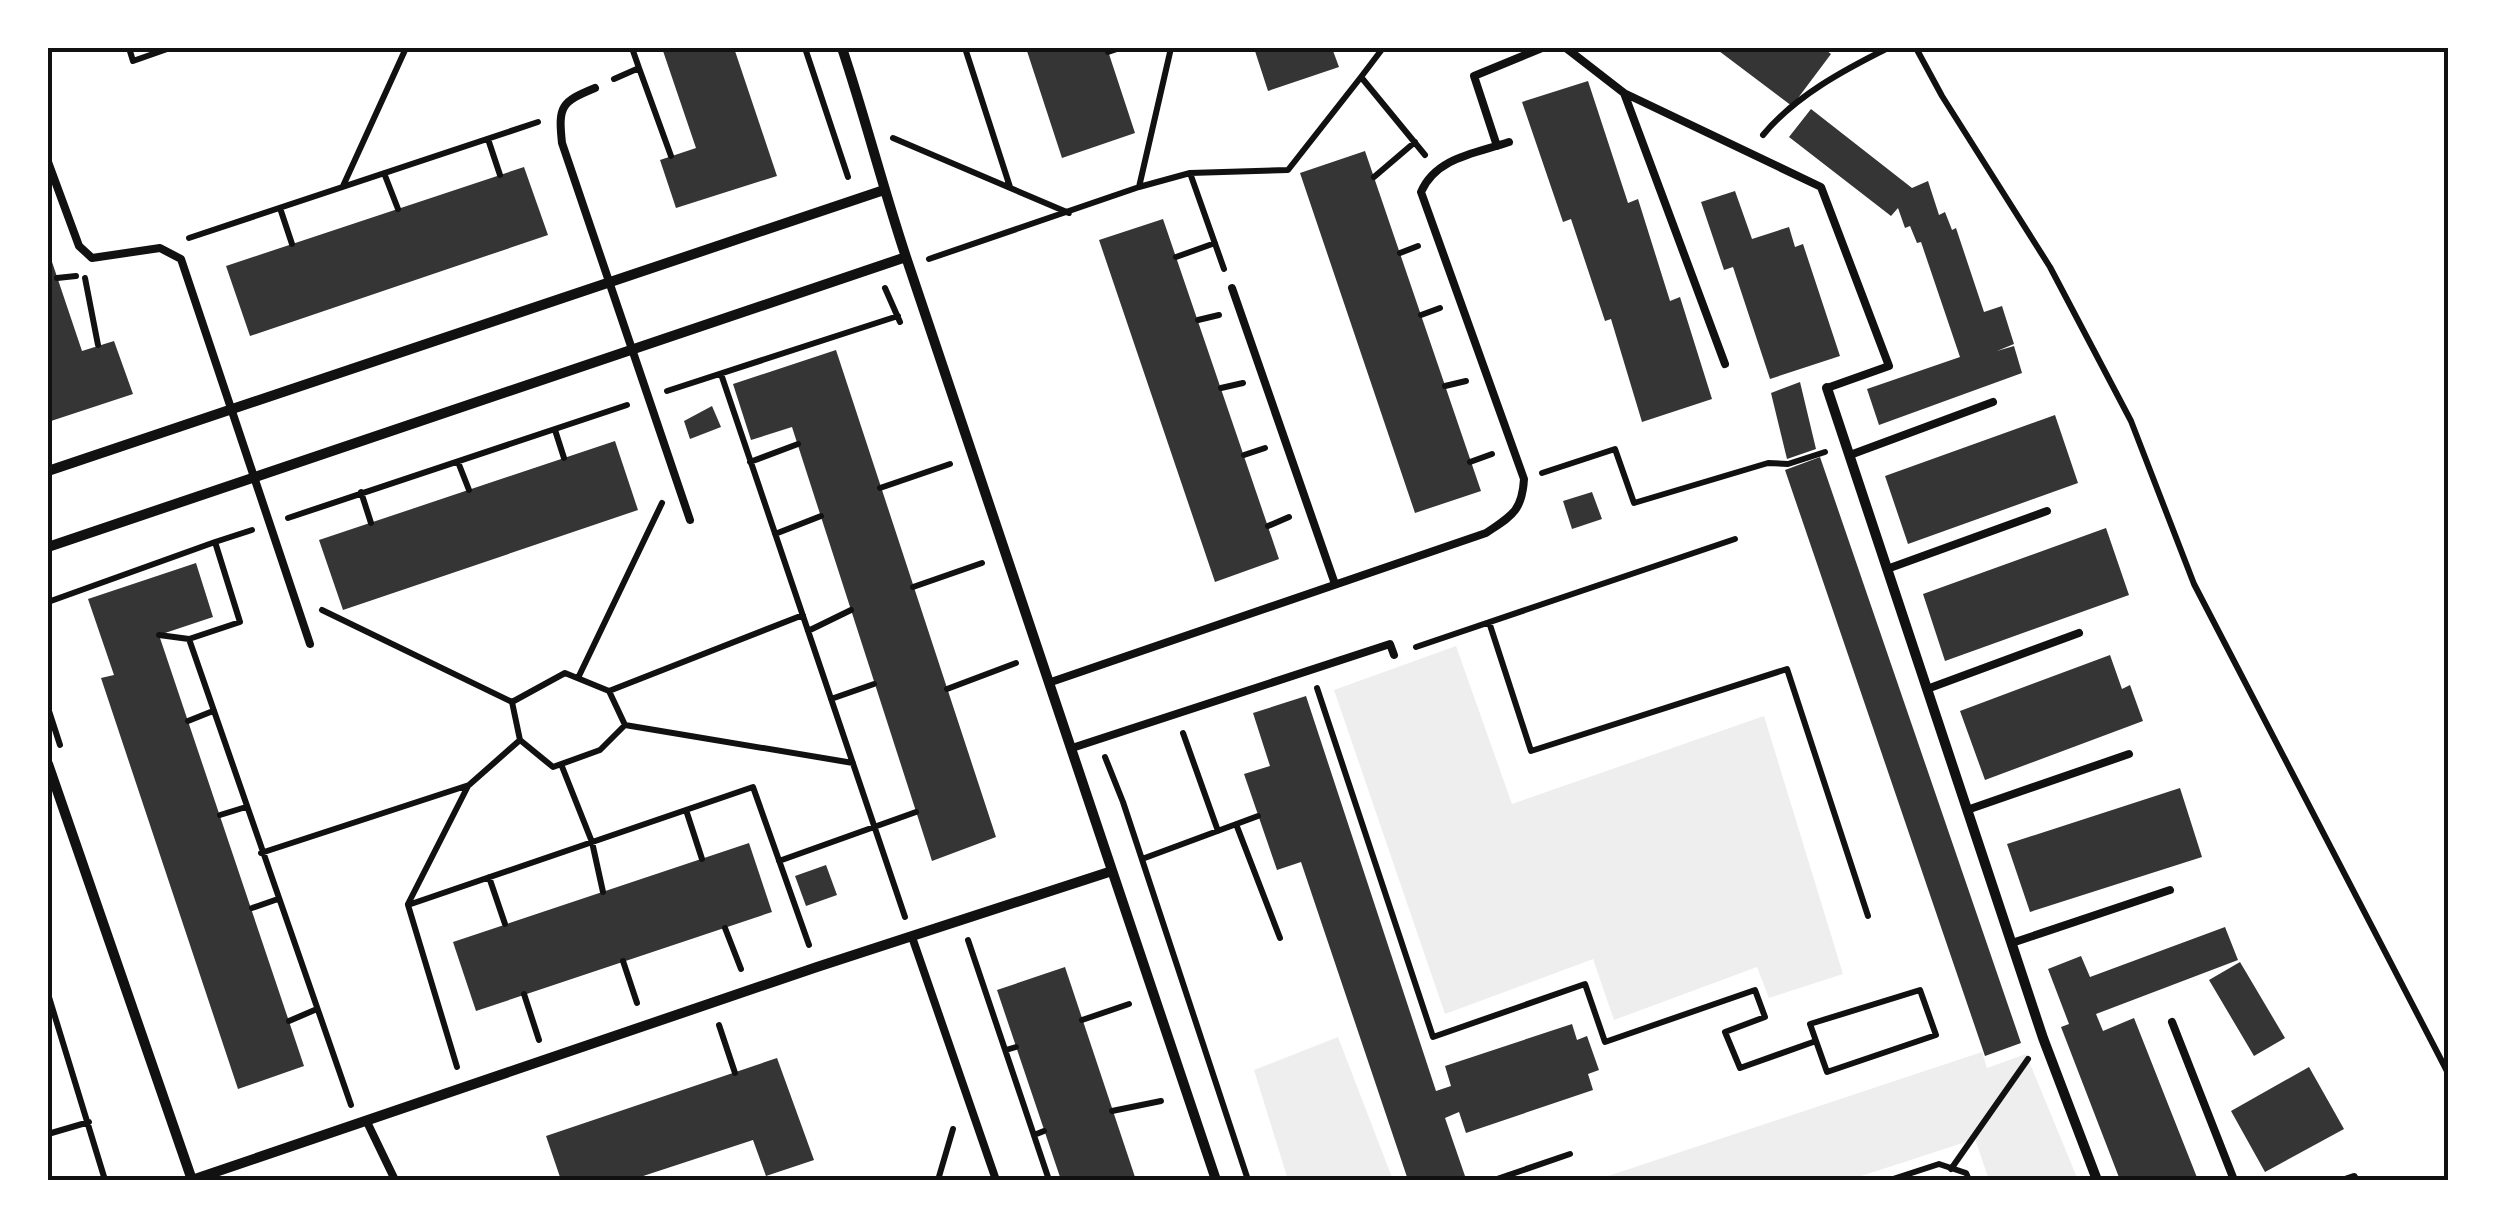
<svg xmlns="http://www.w3.org/2000/svg" width="2496" height="1228" font-family="Jost,sans-serif">
	<rect width="100%" height="100%" fill="#fff"/>
	<path fill="#eee" d="M 1456,646 L 1512,804 L 1764,716 L 1843,974 L 1769,998 L 1757,967 L 1614,1020 L 1593,959 L 1445,1014 L 1334,690 Z
		M 1338,1037 L 1393,1180 L 1288,1180 L 1254,1070 Z
		M 1982,1052 L 1987,1068 L 2026,1054 L 2078,1180 L 1989,1180 L 1975,1139 L 1849,1180 L 1596,1180 Z"/>
	<path fill="#353535" d="M 662,48 L 734,48 L 777,176 L 676,208 L 660,160 L 696,148 Z
		M 1026,48 L 1107,48 L 1135,133 L 1062,158 Z
		M 1254,48 L 1332,48 L 1339,67 L 1268,91 Z
		M 1715,48 L 1823,48 L 1831,54 L 1792,106 Z
		M 1588,81 L 1628,203 L 1638,199 L 1670,301 L 1680,297 L 1712,399 L 1642,422 L 1611,319 L 1605,321 L 1571,219 L 1563,222 L 1522,102 Z
		M 1811,109 L 1912,188 L 1928,181 L 1939,215 L 1945,212 L 1952,230 L 1956,228 L 1984,312 L 2002,306 L 2014,344 L 1997,351 L 2014,346 L 2022,373 L 1879,425 L 1867,389 L 1960,357 L 1921,242 L 1917,243 L 1910,226 L 1905,228 L 1898,208 L 1891,216 L 1789,137 Z
		M 1365,151 L 1481,491 L 1415,513 L 1300,173 Z
		M 524,167 L 548,235 L 250,336 L 226,266 Z
		M 1735,191 L 1752,239 L 1789,227 L 1795,247 L 1803,244 L 1840,356 L 1770,379 L 1733,267 L 1724,270 L 1701,202 Z
		M 1163,219 L 1279,559 L 1215,582 L 1099,240 Z
		M 48,250 L 82,351 L 114,341 L 133,394 L 48,422 Z
		M 836,350 L 996,837 L 932,861 L 792,427 L 751,440 L 733,384 Z
		M 1800,382 L 1816,449 L 1787,459 L 1771,393 Z
		M 712,406 L 721,427 L 690,439 L 684,421 Z
		M 2055,415 L 2078,483 L 1908,544 L 1885,476 Z
		M 615,441 L 638,510 L 343,610 L 319,540 Z
		M 1820,457 L 2021,1043 L 1985,1056 L 1785,470 Z
		M 1592,492 L 1602,519 L 1572,529 L 1563,501 Z
		M 2106,528 L 2129,595 L 1945,661 L 1923,594 Z
		M 196,563 L 213,617 L 159,635 L 304,1066 L 238,1089 L 101,678 L 114,675 L 88,599 Z
		M 2110,655 L 2122,689 L 2130,685 L 2143,721 L 1985,780 L 1960,711 Z
		M 1306,696 L 1436,1091 L 1451,1086 L 1445,1066 L 1572,1024 L 1577,1040 L 1587,1036 L 1599,1070 L 1588,1074 L 1593,1090 L 1466,1133 L 1459,1112 L 1445,1118 L 1465,1176 L 1453,1180 L 1408,1180 L 1301,862 L 1277,870 L 1244,774 L 1270,766 L 1253,713 Z
		M 2180,788 L 2202,857 L 2030,912 L 2007,844 Z
		M 749,843 L 772,912 L 476,1011 L 453,942 Z
		M 826,865 L 837,895 L 806,906 L 795,876 Z
		M 2225,927 L 2238,960 L 2096,1014 L 2103,1031 L 2134,1018 L 2198,1180 L 2120,1180 L 2061,1027 L 2069,1024 L 2048,969 L 2081,956 L 2090,977 Z
		M 2240,962 L 2285,1038 L 2254,1056 L 2209,980 Z
		M 1065,967 L 1136,1180 L 1061,1180 L 997,990 Z
		M 777,1058 L 814,1160 L 766,1176 L 753,1140 L 631,1180 L 561,1180 L 546,1136 Z
		M 2309,1067 L 2344,1129 L 2265,1172 L 2231,1111 Z"/>
	<g fill="none" stroke-linecap="round" stroke-linejoin="round">
		<path stroke="#111" stroke-width="6" d="M 129,48 L 133,61 L 170,48
			M 805,48 L 848,177
			M 965,48 L 1010,187
			M 1916,48 L 1942,96 L 2050,267 L 2131,421 L 2194,584 L 2448,1073
			M 1108,52 L 1120,48
			M 639,68 L 671,156
			M 1361,77 L 1383,48
			M 614,79 L 639,68 L 632,48
			M 1763,135 C 1795,96 1844,70 1888,48
			M 893,138 L 1069,213
			M 488,139 L 500,175
			M 384,173 L 398,209
			M 1190,173 L 1224,269
			M 1374,177 L 1415,142
			M 343,186 L 406,48
			M 1139,187 L 1171,48
			M 280,208 L 292,244
			M 189,238 L 538,122
			M 1400,253 L 1418,246
			M 1176,257 L 1215,243
			M 929,259 L 1139,187 L 1190,173 L 1288,170 L 1361,77 L 1425,155
			M 57,278 L 76,276
			M 85,278 L 98,345
			M 885,288 L 900,322
			M 1421,315 L 1440,308
			M 1198,320 L 1219,315
			M 721,374 L 905,917
			M 1445,386 L 1466,381
			M 1221,388 L 1243,383
			M 667,391 L 898,316
			M 555,430 L 564,458
			M 1244,455 L 1265,448
			M 458,462 L 469,490
			M 750,462 L 798,444
			M 1470,462 L 1492,454
			M 1542,473 L 1615,449 L 1634,503 L 1768,463 L 1788,464 L 1825,452
			M 880,488 L 950,464
			M 361,492 L 371,523
			M 288,518 L 627,405
			M 1268,526 L 1289,517
			M 775,534 L 821,516
			M 215,542 L 252,530
			M 913,587 L 982,563
			M 48,602 L 215,542 L 240,622 L 189,639 L 351,1105
			M 322,610 L 512,702 L 565,673 L 609,691 L 625,725 L 853,763
			M 1489,622 L 1531,751 L 1787,669 L 1868,916
			M 808,631 L 851,610
			M 159,635 L 189,639
			M 1416,647 L 1735,539
			M 578,678 L 662,503
			M 1317,688 L 1433,1037 L 1585,984 L 1605,1042 L 1755,990 L 1765,1017 L 1725,1032 L 1740,1068 L 1816,1041 L 1810,1024 L 1920,990 L 1936,1035 L 1827,1072 L 1816,1041
			M 947,689 L 1016,663
			M 609,691 L 803,615
			M 831,699 L 874,684
			M 512,702 L 520,740 L 553,767 L 600,750 L 625,725
			M 48,708 L 60,745
			M 188,721 L 213,711
			M 1183,733 L 1218,831
			M 1105,757 L 1123,802 L 1248,1180
			M 561,764 L 592,842 L 603,892
			M 686,810 L 702,859
			M 220,815 L 246,807
			M 1236,824 L 1280,938
			M 261,853 L 469,785 L 520,740
			M 1142,859 L 1258,816
			M 779,861 L 916,812
			M 489,877 L 505,924
			M 408,904 L 468,786
			M 252,908 L 278,899
			M 725,928 L 741,969
			M 968,940 L 1049,1180
			M 623,961 L 637,1003
			M 48,994 L 105,1180
			M 524,994 L 539,1040
			M 1082,1020 L 1129,1004
			M 289,1021 L 317,1009
			M 719,1025 L 735,1073
			M 1006,1050 L 1016,1047
			M 457,1067 L 408,905 L 753,787 L 809,945
			M 1112,1111 L 1161,1101
			M 48,1134 L 89,1122
			M 1034,1135 L 1044,1131
			M 1951,1169 L 2028,1059
			M 938,1180 L 953,1129
			M 1494,1180 L 1570,1154
			M 1890,1180 L 1939,1164 L 1966,1173 L 1969,1180"/>
		<path stroke="#111" stroke-width="8" d="M 1566,48 L 1624,93
			M 595,88 C 561,102 558,106 562,143 L 690,520
			M 1497,146 L 1474,76 L 1542,48
			M 48,162 L 79,246 L 92,258 L 160,248 L 181,259 L 310,644
			M 1232,288 L 1335,584
			M 1725,364 L 1624,93 L 1821,187 L 1889,366 L 1827,388
			M 1850,455 L 1993,402
			M 1887,569 L 2047,511
			M 1051,682 L 1486,533 C 1511,516 1522,512 1524,479 L 1421,192 C 1436,157 1477,153 1509,142
			M 1927,689 L 2079,633
			M 1072,748 L 1390,644 L 1394,655
			M 1967,810 L 2129,754
			M 912,937 L 996,1180
			M 2012,943 L 2170,890
			M 2172,1022 L 2234,1180
			M 367,1122 L 395,1180
			M 2345,1180 L 2354,1177"/>
		<path stroke="#111" stroke-width="10" d="M 842,48 C 865,117 883,188 906,257 L 1216,1180
			M 1827,388 L 2043,1038 L 2097,1180
			M 48,471 L 884,190
			M 48,547 L 906,257
			M 48,764 L 192,1180
			M 192,1180 L 817,967 L 1112,871"/>
	</g>
	<rect width="2496" height="1228" fill="none" stroke="#ffffff" stroke-width="100"/>
	<rect x="50" y="50" width="2396" height="1128" fill="none" stroke="#111" stroke-width="4"/>
</svg>
